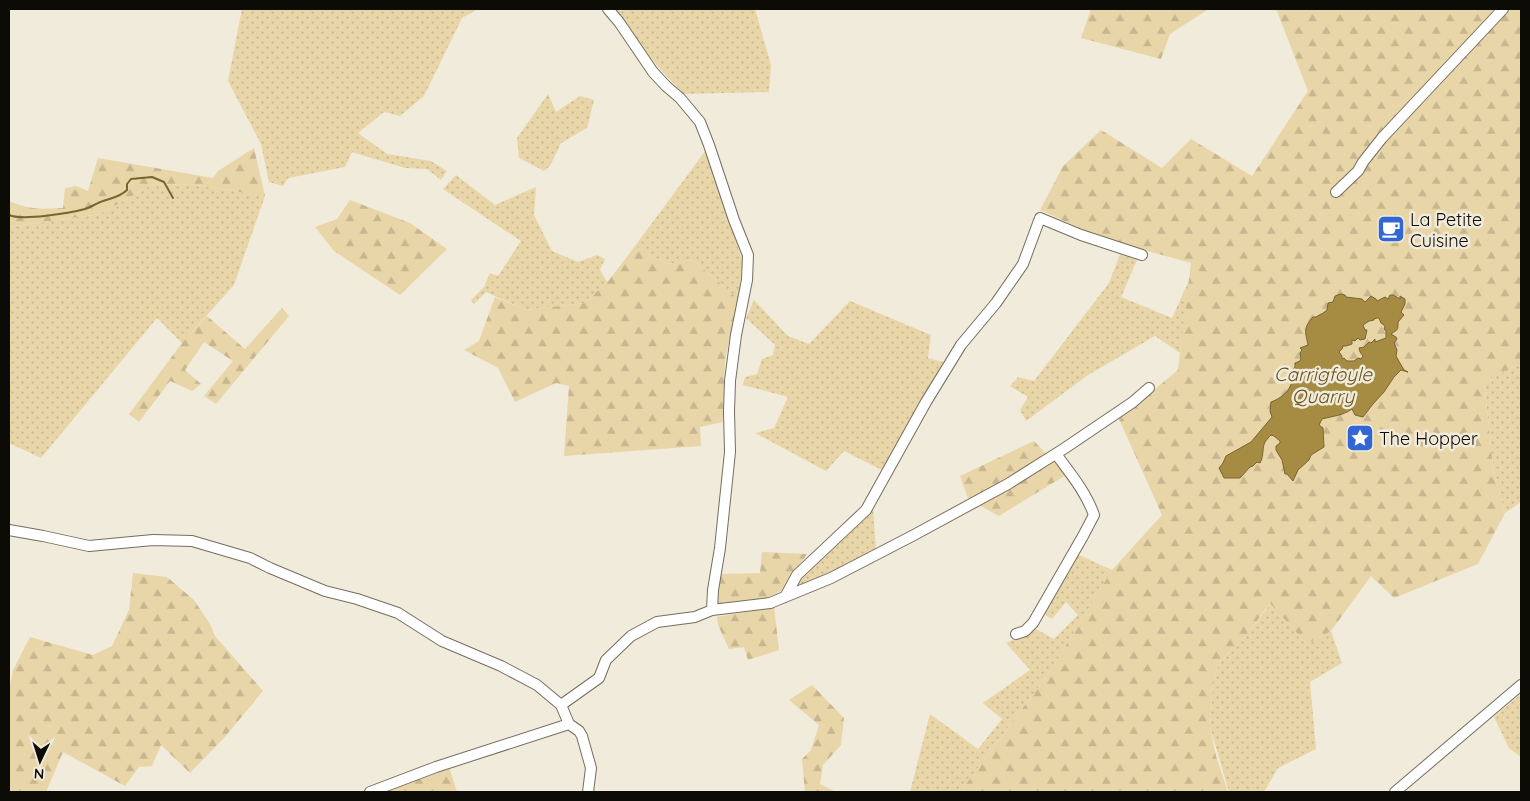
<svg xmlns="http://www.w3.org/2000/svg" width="1530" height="801" font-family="Quicksand,sans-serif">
	<defs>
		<pattern id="grass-dots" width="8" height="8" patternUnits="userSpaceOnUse" patternTransform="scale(1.25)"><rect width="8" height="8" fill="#e9d6a8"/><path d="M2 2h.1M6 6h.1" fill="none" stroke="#c7b68f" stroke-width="1.8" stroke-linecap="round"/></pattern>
		<pattern id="forest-firs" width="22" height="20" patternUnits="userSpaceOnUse" patternTransform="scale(1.25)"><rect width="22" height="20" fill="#e9d6a8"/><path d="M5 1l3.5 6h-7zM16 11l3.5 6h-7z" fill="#c7b68f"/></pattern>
	</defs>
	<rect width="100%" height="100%" fill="#f1ebdb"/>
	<path fill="url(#grass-dots)" d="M 242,9 L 478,9 L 462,18 L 424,96 L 400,116 L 384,112 L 358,133 L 387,154 L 431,161 L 447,171 L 441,180 L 427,169 L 405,168 L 352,152 L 345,167 L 288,178 L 283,186 L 269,182 L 261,144 L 228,81 Z
		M 613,9 L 755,9 L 771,65 L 769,92 L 684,94 L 659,68 Z
		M 548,94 L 556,112 L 580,96 L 594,100 L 587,128 L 561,143 L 550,166 L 544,171 L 519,158 L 517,138 Z
		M 706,150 L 743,262 L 738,299 L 693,260 L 667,264 L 635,246 Z
		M 456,175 L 495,205 L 536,187 L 534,215 L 552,251 L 578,262 L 597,255 L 605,259 L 600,270 L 607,282 L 585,303 L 526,310 L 486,292 L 474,304 L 471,300 L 484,287 L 490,273 L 498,276 L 521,241 L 443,189 Z
		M 153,184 L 195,185 L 265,196 L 234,285 L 182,343 L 157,318 L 41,458 L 9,443 L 9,227 L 100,214 Z
		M 1120,254 L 1137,260 L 1121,297 L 1172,318 L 1190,278 L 1180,353 L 1155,336 L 1088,375 L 1026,421 L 1020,410 L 1028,397 L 1010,386 L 1018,377 L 1034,381 L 1109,283 Z
		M 754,300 L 788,336 L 809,344 L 850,301 L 931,335 L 928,358 L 943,362 L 884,471 L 844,451 L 826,471 L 755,433 L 774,428 L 788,397 L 743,385 L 745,377 L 757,374 L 762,359 L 773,355 L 775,345 L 746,318 Z
		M 1521,364 L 1521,502 L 1505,513 L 1493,467 L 1484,381 Z
		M 873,508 L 876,550 L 824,576 L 793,590 L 801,576 Z
		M 1077,554 L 1112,570 L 1051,670 L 960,792 L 910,792 L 930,714 L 978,749 L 1002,719 L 983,703 L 1030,670 L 1006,643 L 1036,629 L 1054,639 L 1078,615 L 1066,602 L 1052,619 L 1042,613 Z
		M 1271,603 L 1307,644 L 1331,631 L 1342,663 L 1310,682 L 1316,749 L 1278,768 L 1264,792 L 1229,792 L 1210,727 L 1213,683 L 1219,663 L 1246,636 Z
		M 1521,694 L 1521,757 L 1509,748 L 1494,717 Z"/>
	<path fill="url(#forest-firs)" d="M 1091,9 L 1209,9 L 1170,34 L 1161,59 L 1081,38 Z
		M 1276,9 L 1521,9 L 1521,364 L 1484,381 L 1493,467 L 1505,513 L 1478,564 L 1394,598 L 1371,576 L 1331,631 L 1307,644 L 1270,603 L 1246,636 L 1219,663 L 1213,683 L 1210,727 L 1216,756 L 1228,792 L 960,792 L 1051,670 L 1112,570 L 1162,515 L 1119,419 L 1178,370 L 1191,263 L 1104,239 L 1040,210 L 1063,166 L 1101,130 L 1162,168 L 1191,139 L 1252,176 L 1308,91 Z
		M 254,148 L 265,196 L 195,185 L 153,184 L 100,214 L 9,227 L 9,201 C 30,210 40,209 63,208 L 65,188 L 76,186 L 88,191 L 98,158 L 213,178 L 218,171 Z
		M 350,200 L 410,223 L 447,249 L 400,295 L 334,251 L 315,227 L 337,219 Z
		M 635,246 L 667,264 L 693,260 L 738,299 L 725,361 L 723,422 L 700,427 L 701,446 L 564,456 L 569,386 L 556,383 L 515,402 L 498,368 L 464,350 L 479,341 L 495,297 L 526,310 L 585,303 L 610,279 Z
		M 282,308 L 289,316 L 216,404 L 204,396 L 233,361 L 204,342 L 185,370 L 201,384 L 192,391 L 170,381 L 139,422 L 129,414 L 182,343 L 207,316 L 245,349 Z
		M 1034,441 L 1047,455 L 969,501 L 960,476 Z
		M 1052,460 L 1062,466 L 1066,475 L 999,516 L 979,505 Z
		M 762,552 L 807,554 L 781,591 L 762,600 L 717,606 L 719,574 L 760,573 Z
		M 133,573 L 167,577 L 194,600 L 210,624 L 215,636 L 263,691 L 224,738 L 190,773 L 161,745 L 152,766 L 139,767 L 125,786 L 63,752 L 46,792 L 9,792 L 9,691 L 13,670 L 30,637 L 93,655 L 112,646 L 129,610 Z
		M 774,607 L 779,650 L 748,660 L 744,647 L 729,649 L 718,625 L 717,617 Z
		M 812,685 L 844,718 L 841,745 L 823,765 L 820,784 L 836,792 L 805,792 L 802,759 L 811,750 L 819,725 L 789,700 Z
		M 449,767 L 457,792 L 381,792 Z"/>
	<path fill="#a68b42" stroke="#786530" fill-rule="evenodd" d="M 1341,294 L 1345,295 L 1346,297 L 1362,299 L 1365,302 L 1371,296 L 1376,299 L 1377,301 L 1385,297 L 1388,299 L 1390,295 L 1393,295 L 1400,299 L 1400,296 L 1405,299 L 1405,304 L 1401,312 L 1404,315 L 1398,322 C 1398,331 1398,329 1391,334 L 1396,337 L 1397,339 L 1394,343 L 1397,350 L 1396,356 L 1404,370 L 1408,372 L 1401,370 L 1394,377 L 1384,392 L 1373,404 L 1363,417 L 1355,415 L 1352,409 C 1342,416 1333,416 1322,419 L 1319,425 L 1323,428 L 1324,447 L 1311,455 L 1309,460 L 1298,470 L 1293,481 L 1287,474 L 1285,474 L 1282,460 L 1276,450 L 1276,446 L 1280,443 L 1280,441 L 1274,436 L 1271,435 C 1269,437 1267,439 1265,442 C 1262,448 1264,456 1260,463 L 1257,462 L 1253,466 L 1250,467 L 1240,478 L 1224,478 L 1219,468 L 1223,463 L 1226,456 L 1251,442 L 1272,417 L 1270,411 L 1271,402 C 1285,397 1295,386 1292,370 L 1295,367 L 1295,363 L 1300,361 L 1301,358 L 1300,353 L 1302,350 L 1300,348 L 1308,345 C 1306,333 1302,329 1313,317 L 1316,317 L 1321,314 L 1322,314 L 1327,310 L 1328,303 L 1333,302 L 1335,296 ZM 1377,318 L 1379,318 L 1381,323 L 1384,325 L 1385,327 L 1384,329 L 1386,331 L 1386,338 L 1375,342 L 1375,339 L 1371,343 L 1369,342 L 1364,347 L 1359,348 L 1360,352 L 1363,356 L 1361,359 L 1358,358 L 1354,361 L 1347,361 L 1344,358 L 1342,359 L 1342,356 L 1339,352 L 1342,349 L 1343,346 L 1346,346 L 1352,344 L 1352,340 L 1355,341 L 1358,338 L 1360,340 L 1365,339 L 1367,330 L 1365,330 L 1363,325 L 1369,321 L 1374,320 L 1374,319 Z"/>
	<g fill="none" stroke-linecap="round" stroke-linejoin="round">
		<path stroke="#786530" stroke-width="2" d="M 9,215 C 22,221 70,213 85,209 C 91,207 97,203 103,201 C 112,198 120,197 127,190 L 127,184 L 131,179 L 152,177 L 164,182 L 173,198"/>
		<g stroke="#746e60" stroke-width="12">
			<path id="minor" d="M 608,9 L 619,22 L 653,72 L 666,86 L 680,98 L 700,122 L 709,145 L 734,220 L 748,255 L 747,280 L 736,335 L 730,381 L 729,411 L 730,452 L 720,548 L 713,590 L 712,610
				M 1336,192 L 1358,171 L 1363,162 L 1382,138 L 1503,9
				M 9,530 L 43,536 L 89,546 L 153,540 L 192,541 L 250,558 L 270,568 L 325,591 L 357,599 L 398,613 L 442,641 L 501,666 L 537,685 L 561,705 L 569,724 L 579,731 L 582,736 L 591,768 L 588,792
				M 785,597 L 797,575 L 866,510 L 926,402 L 961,345 L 996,303 L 1023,264 L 1040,218 L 1081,235 L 1142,255
				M 1016,634 L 1025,631 L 1033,623 L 1083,536 L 1094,515 C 1086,492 1070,473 1056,454
				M 561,705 L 599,678 L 606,660 L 631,636 L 657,622 L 695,617 L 712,610 L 770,603 L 831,578 L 914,535 L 1008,484 L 1065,448 L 1133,402 L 1149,388
				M 370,792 L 436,767 L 569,724
				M 1395,792 L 1521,685"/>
		</g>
		<use href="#minor" stroke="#fff" stroke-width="10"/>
	</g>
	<defs>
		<g id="cafe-square" transform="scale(1.4375)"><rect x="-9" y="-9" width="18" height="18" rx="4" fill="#3366d5" stroke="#f1ebdb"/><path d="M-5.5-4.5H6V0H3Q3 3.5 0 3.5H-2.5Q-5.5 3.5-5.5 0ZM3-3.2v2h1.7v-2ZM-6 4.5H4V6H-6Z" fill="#fff"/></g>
		<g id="sight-square" transform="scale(1.4375)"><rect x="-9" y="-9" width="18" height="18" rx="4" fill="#3366d5" stroke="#f1ebdb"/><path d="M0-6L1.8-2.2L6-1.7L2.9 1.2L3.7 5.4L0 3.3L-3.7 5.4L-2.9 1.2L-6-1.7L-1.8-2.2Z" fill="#fff"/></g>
	</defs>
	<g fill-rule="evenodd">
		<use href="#cafe-square" x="1391" y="229"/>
		<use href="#sight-square" x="1360" y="438"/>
	</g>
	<g text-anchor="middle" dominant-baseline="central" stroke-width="5" stroke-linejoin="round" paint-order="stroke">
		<g font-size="18" fill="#0d0b06" stroke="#f1ebdb" text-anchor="start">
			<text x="1410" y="219">La Petite<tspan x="1410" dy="21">Cuisine</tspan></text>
			<text x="1379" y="438">The Hopper</text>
		</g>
		<g font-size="19" font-style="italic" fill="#67531c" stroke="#f1ebdb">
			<text x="1323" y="374">Carrigfoyle<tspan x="1323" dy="22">Quarry</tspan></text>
		</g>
	</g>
	<rect width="1530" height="801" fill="none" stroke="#0d0b06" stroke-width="20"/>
	<g transform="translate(40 761) rotate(184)" stroke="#f1ebdb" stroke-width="4" paint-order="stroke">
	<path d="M0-4L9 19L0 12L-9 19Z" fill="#0d0b06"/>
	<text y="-8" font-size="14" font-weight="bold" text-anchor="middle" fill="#0d0b06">N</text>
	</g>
</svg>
